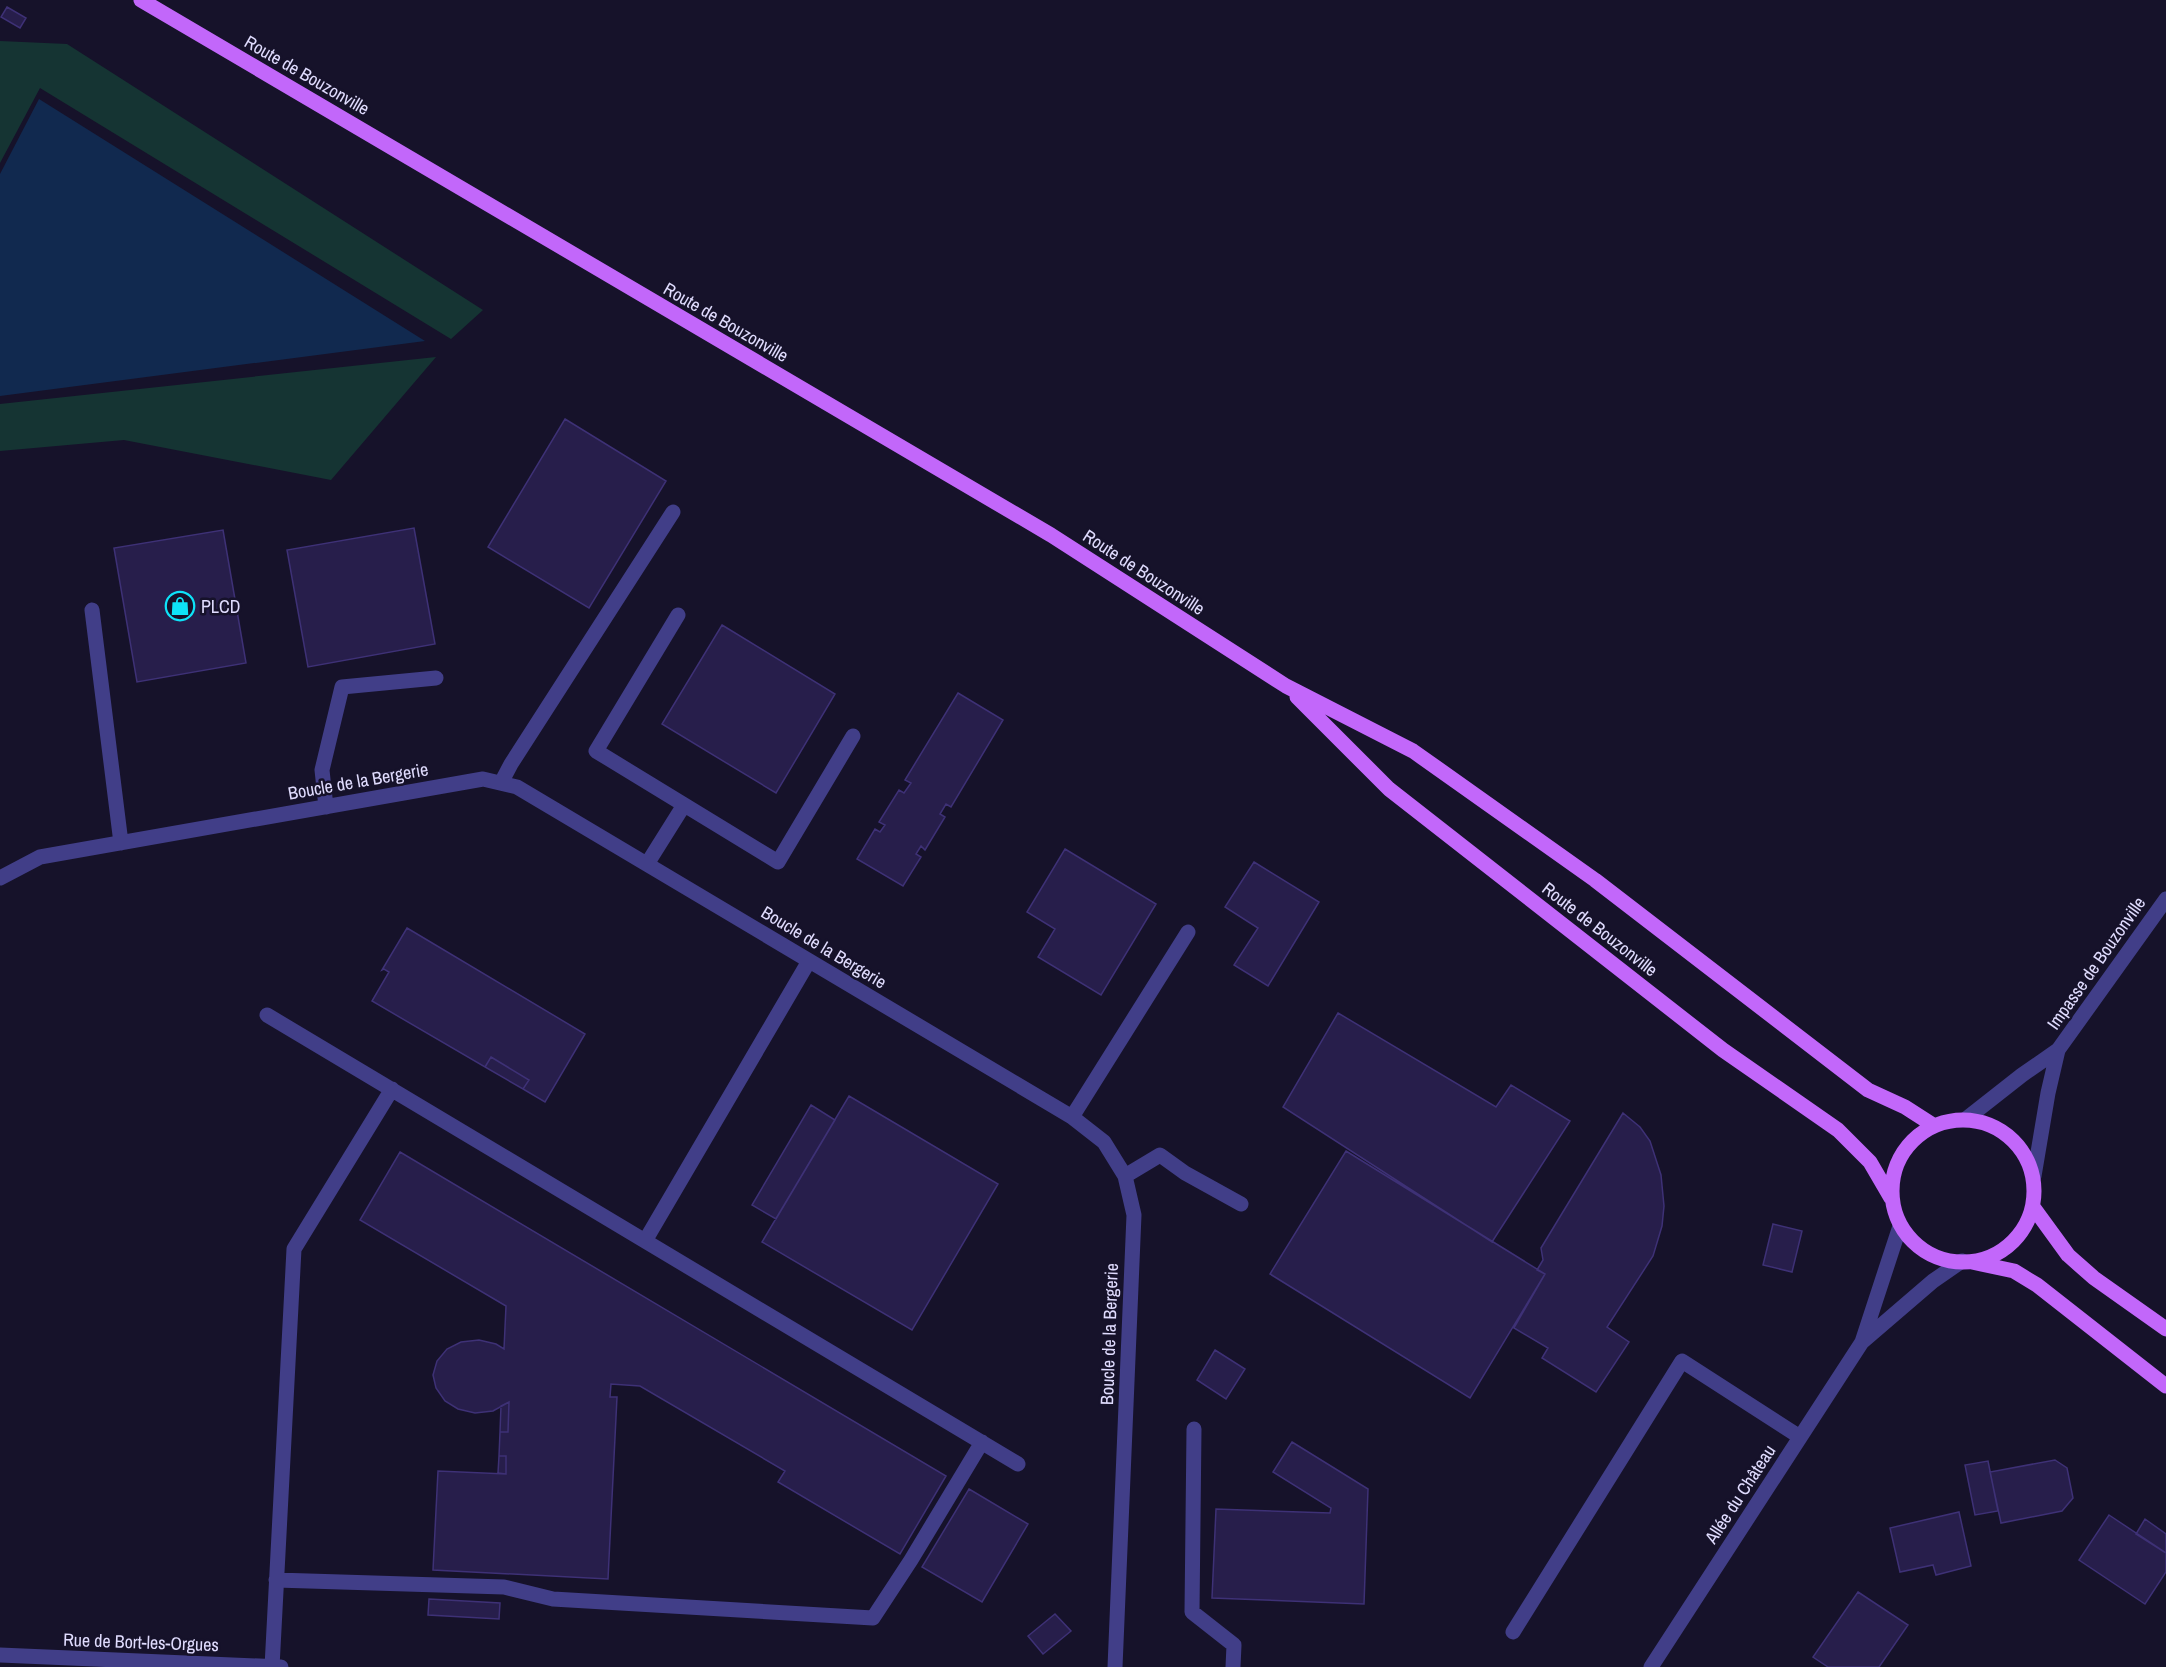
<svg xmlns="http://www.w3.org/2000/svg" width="2166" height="1667" font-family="'Archivo Narrow',sans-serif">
	<rect width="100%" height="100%" fill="#16122a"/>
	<path fill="#153433" d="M 0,41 L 67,44 L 483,310 L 451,339 L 40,88 L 0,163 Z
		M 436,357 L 331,480 L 124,440 L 0,451 L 0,404 Z"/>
	<path fill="#11294f" d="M 39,99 L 425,341 L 0,396 L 0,174 Z"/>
	<path fill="#271e4b" stroke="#3e3176" stroke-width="1.5" d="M 7,7 L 26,18 L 20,28 L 1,17 Z
		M 565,419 L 666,481 L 589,608 L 488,547 Z
		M 414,528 L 435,644 L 308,667 L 287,550 Z
		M 223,530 L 246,663 L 137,682 L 114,548 Z
		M 722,625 L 835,694 L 776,793 L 662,724 Z
		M 958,693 L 1003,720 L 951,807 L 946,804 L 940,814 L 945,817 L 925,850 L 921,846 L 916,854 L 921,857 L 903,886 L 857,859 L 875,829 L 880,832 L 885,825 L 879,822 L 899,790 L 904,793 L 911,783 L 905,780 Z
		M 1065,849 L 1156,904 L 1101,995 L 1038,957 L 1055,929 L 1027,912 Z
		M 1254,862 L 1319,902 L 1268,986 L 1234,965 L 1258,928 L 1225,907 Z
		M 407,928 L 585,1034 L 545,1102 L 523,1089 L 529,1080 L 491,1057 L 485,1067 L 372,1001 L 389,972 L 384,969 L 382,970 Z
		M 1338,1013 L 1496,1107 L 1511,1085 L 1570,1121 L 1492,1242 L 1283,1107 Z
		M 491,1057 L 529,1080 L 523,1089 L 485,1067 Z
		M 849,1096 L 998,1184 L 912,1330 L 762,1242 Z
		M 811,1105 L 835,1120 L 776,1219 L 752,1205 Z
		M 1623,1113 L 1640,1127 L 1650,1141 L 1661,1175 L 1664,1206 L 1662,1226 L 1653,1256 L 1607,1327 L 1629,1342 L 1596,1392 L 1542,1358 L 1548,1348 L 1514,1328 L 1545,1274 L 1537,1270 L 1543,1260 L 1541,1248 Z
		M 1346,1151 L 1545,1274 L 1470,1398 L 1270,1274 Z
		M 400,1152 L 946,1476 L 900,1554 L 778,1482 L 785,1471 L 640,1386 L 611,1384 L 610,1397 L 617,1397 L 608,1579 L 433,1570 L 438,1471 L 506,1474 L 506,1456 L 499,1456 L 500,1432 L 508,1432 L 509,1402 L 493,1411 L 475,1413 L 458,1409 L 445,1401 L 436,1388 L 433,1375 L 437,1361 L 447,1349 L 461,1342 L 479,1340 L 496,1344 L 504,1349 L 506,1306 L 360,1220 Z
		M 1773,1224 L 1802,1231 L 1792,1272 L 1763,1265 Z
		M 1215,1350 L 1245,1369 L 1226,1399 L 1197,1380 Z
		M 509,1402 L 508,1432 L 500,1432 L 501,1406 Z
		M 1292,1442 L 1368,1489 L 1364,1604 L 1212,1598 L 1216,1509 L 1330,1513 L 1331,1508 L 1273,1472 Z
		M 499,1456 L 506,1456 L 506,1474 L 498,1473 Z
		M 2055,1460 L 2067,1468 L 2073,1498 L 2062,1511 L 2001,1523 L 1990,1472 Z
		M 1988,1461 L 1998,1511 L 1975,1515 L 1965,1465 Z
		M 969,1489 L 1028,1524 L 982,1602 L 922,1567 Z
		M 1959,1512 L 1971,1566 L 1936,1575 L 1933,1565 L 1900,1572 L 1890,1528 Z
		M 2109,1515 L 2166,1553 L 2166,1572 L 2145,1604 L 2079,1560 Z
		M 2145,1519 L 2166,1534 L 2166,1553 L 2136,1534 Z
		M 1858,1592 L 1908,1625 L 1879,1667 L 1828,1667 L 1813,1657 Z
		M 429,1599 L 500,1603 L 499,1619 L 428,1615 Z
		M 1055,1614 L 1071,1631 L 1043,1654 L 1028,1636 Z"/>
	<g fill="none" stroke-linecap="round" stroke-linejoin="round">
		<path stroke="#413e88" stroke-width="15" d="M 92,610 L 121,843
			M 678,615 L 596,751 L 778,862 L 853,736
			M 501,783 L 511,764 L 673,512
			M 326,807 L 322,770 L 342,687 L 436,678
			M 647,864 L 684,805
			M 0,878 L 40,857 L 483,779 L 517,787 L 1072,1117 L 1104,1142 L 1125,1176 L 1134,1215 L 1115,1667
			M 267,1015 L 1018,1464
			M 1072,1117 L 1188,932
			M 1966,1119 L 2022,1075 L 2058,1050 L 2166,899
			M 1125,1176 L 1160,1155 L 1185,1173 L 1241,1204
			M 2034,1176 L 2048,1093 L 2058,1050
			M 645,1241 L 809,961
			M 1862,1342 L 1933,1281 L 1962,1261
			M 1194,1429 L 1192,1612 L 1234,1645 L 1233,1667
			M 276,1580 L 504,1587 L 553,1599 L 873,1618 L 911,1560 L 982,1442
			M 1513,1632 L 1682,1361 L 1800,1437
			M 0,1655 L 281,1667
			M 272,1667 L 294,1249 L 392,1089
			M 1651,1667 L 1862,1342 L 1900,1226"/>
		<path stroke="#c267fa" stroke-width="15" d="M 141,0 L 1051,535 L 1286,686 L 1413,751 L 1595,880 L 1868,1090 L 1905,1107 L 1933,1125
			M 1297,697 L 1389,789 L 1723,1050 L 1838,1130 L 1870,1162 L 1891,1198
			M1892 1191a71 71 0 1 1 142 0a71 71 0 1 1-142 0Z
			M 2033,1207 L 2068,1255 L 2094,1278 L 2166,1329
			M 1972,1262 L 2014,1271 L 2037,1285 L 2166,1386"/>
	</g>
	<defs>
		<g id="shop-ring" transform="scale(1.5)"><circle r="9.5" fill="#16122a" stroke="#0ee3f8" stroke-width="1.5"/><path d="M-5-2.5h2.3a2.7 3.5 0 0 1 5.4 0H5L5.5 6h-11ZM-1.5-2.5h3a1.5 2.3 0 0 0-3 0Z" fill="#0ee3f8"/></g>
	</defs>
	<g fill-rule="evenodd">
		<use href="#shop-ring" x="180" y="606"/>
	</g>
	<g text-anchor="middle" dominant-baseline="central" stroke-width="5" stroke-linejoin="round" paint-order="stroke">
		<g font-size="18" fill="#e0dcfe" stroke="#16122a">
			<text transform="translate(307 75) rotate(30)">Route de Bouzonville</text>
			<text transform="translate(726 322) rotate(30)">Route de Bouzonville</text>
			<text transform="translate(1144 572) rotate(33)">Route de Bouzonville</text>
			<text transform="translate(358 781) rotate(-10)">Boucle de la Bergerie</text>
			<text transform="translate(1600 929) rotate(38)">Route de Bouzonville</text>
			<text transform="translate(824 947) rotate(31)">Boucle de la Bergerie</text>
			<text transform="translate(2096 963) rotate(-55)">Impasse de Bouzonville</text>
			<text transform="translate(1109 1334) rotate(-88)">Boucle de la Bergerie</text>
			<text transform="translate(1740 1494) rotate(-57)">Allée du Château</text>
			<text transform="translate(141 1642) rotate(2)">Rue de Bort-les-Orgues</text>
		</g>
		<g font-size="18" fill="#e0dcfe" stroke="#16122a" text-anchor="start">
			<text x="201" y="606">PLCD</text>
		</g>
	</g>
</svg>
